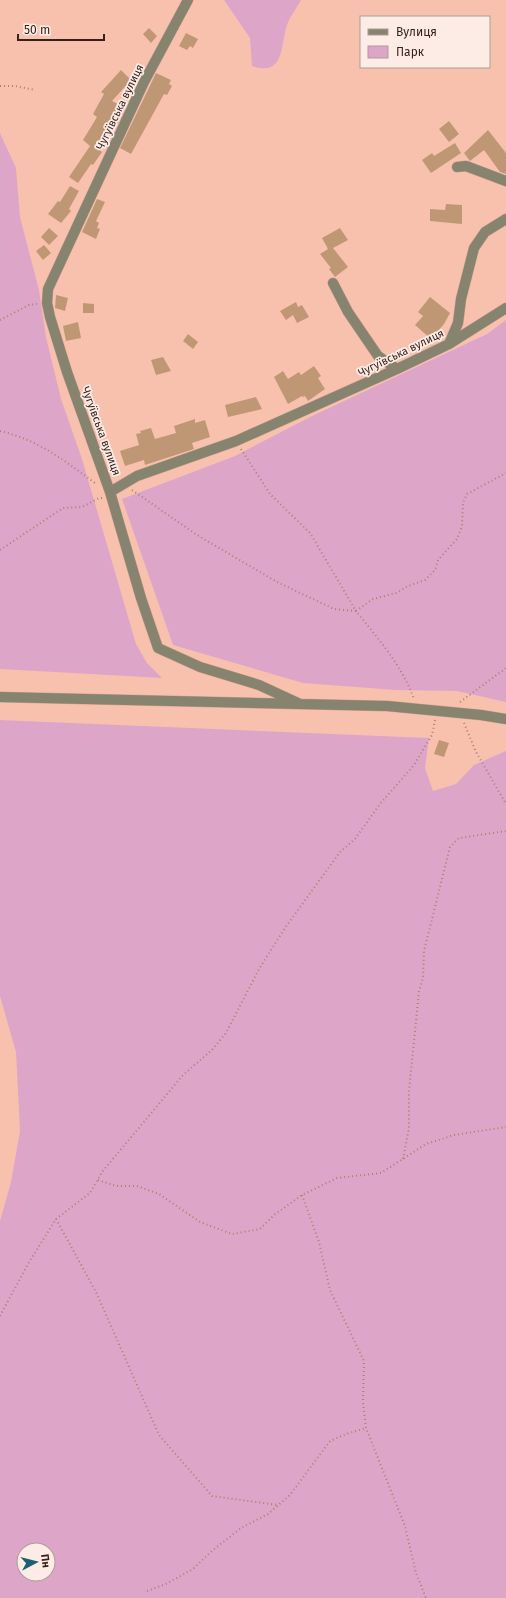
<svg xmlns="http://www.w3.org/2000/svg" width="506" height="1598" font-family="'Fira Sans',sans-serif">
	<rect width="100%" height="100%" fill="#f8c1ae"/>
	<path fill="#dda6c9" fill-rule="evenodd" d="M 224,0 L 301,0 C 297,8 290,16 287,25 C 280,46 285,77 252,66 L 250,38 Z
		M 0,133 L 16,168 L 20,217 L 39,290 L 46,337 L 61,399 L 82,459 L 136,644 L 147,663 L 162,678 L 0,669 Z
		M 506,320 L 506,702 L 457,691 L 395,690 L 303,683 L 173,645 L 122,499 L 235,456 L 310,417 L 487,334 Z
		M 0,720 L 429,738 L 425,768 L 433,791 L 456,784 L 474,765 L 506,751 L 506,1598 L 0,1598 L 0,1221 L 11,1182 L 20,1131 L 16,1052 L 0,996 ZM 24,1550 L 48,1550 L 48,1574 L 24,1574 Z"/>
	<path fill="#c09775" d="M 149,28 L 157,36 L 151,43 L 143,34 Z
		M 186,33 L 198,39 L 193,48 L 190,46 L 187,50 L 179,46 Z
		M 121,70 L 131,80 L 112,101 L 125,108 L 118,123 L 114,120 L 98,148 L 102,152 L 93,165 L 91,164 L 78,183 L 69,177 L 90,146 L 83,140 L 97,117 L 93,114 L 104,94 L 101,92 Z
		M 156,73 L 171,80 L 169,84 L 172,86 L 167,95 L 164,94 L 131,154 L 120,148 Z
		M 449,121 L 459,134 L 449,142 L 439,129 Z
		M 488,130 L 506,153 L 506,174 L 500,172 L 484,150 L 470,161 L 464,153 Z
		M 455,143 L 461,153 L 431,173 L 422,160 L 432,153 L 434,156 Z
		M 70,186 L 79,191 L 69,209 L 71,211 L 61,223 L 48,214 L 58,201 L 60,202 Z
		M 97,199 L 105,202 L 96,221 L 99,223 L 97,228 L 100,229 L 96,239 L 82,232 Z
		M 446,204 L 462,205 L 462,224 L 430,221 L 430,209 L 445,210 Z
		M 49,228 L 58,236 L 49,245 L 41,237 Z
		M 340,228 L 348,240 L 333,248 L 348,267 L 335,277 L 329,269 L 331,268 L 320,254 L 328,249 L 322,238 Z
		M 44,245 L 51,253 L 43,260 L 36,251 Z
		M 56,295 L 68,298 L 65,311 L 55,308 Z
		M 430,297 L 450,313 L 444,324 L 431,339 L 415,325 L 423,316 L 418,312 Z
		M 296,302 L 298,307 L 302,305 L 309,317 L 297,323 L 293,315 L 286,320 L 280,311 Z
		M 83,303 L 94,304 L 94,313 L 83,313 Z
		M 78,322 L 81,338 L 66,341 L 63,326 Z
		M 188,334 L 198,342 L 193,349 L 183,341 Z
		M 163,357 L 171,371 L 156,375 L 151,360 Z
		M 314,366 L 321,376 L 318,378 L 325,389 L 308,401 L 305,396 L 303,397 L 302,396 L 288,404 L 274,377 L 283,371 L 288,379 L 299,372 L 301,375 Z
		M 256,397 L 262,409 L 228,417 L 225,405 Z
		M 195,419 L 195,423 L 205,420 L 210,437 L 192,443 L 194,449 L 145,465 L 144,460 L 125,466 L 120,451 L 139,445 L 136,434 L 141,433 L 140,431 L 151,428 L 155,439 L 176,433 L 174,426 Z
		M 439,740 L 449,743 L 444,757 L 434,754 Z"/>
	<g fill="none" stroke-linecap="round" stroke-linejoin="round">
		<g stroke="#d1a191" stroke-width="11">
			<path id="minor" d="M 188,0 L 144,82 L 48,289 L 47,303 L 50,317 L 67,372 L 110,492 L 141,598 L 158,648 L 200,667 L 259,685 L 298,703
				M 457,167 L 466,166 L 506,181
				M 333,283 L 348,312 L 378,356 L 397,369
				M 449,344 L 458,323 L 461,299 L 474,248 L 485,232 L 506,219
				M 110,492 L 137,476 L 236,441 L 397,369 L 449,344 L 506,308
				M 0,697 L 387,706 L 481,715 L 506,719"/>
		</g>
		<path stroke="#a98072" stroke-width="2" stroke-dasharray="1 3" stroke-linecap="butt" d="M 0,86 L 15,86 L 35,90
			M 0,320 L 29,305 L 37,304
			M 0,431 C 39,440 63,460 95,483
			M 241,449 L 270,494 L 310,533 L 356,611 L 373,599 L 396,593 L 408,586 L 425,580 L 435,570 L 438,560 L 457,539 L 462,526 L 463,503 L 467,494 L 506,473
			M 132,490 L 197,535 L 277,582 L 334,609 L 356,611 C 379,640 401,664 414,699
			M 0,550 L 63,508 L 82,507 L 99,498 L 102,498
			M 460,702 L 506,668
			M 464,723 L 476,752 L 506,804
			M 403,1159 L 409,1128 L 409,1091 L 419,991 L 423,978 L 424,951 L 450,847 L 459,838 L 506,831
			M 98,1180 L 116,1186 L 137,1186 L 159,1194 L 200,1222 L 232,1234 L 260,1229 L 274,1215 L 302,1195 L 337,1178 L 381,1173 L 426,1144 L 454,1135 L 506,1127
			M 302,1195 L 319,1242 L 330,1290 L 364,1361 L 363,1402 L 366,1428 L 405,1526 L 416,1573 L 426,1598
			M 56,1219 L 96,1292 L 159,1435 L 212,1496 L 278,1505
			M 0,1316 L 28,1264 L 56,1219 L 90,1193 L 102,1172 L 183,1075 L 212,1050 L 226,1033 L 259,969 L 285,928 L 340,852 L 355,839 L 380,804 L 414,765 L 432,735 L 435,720
			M 147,1591 L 166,1584 L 193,1569 L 213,1550 L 241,1528 L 268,1514 L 290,1495 L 330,1441 L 346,1434 L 366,1428"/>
		<use href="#minor" stroke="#86836e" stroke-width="10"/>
	</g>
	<g text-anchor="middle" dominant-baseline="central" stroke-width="3.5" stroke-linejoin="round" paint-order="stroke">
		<g font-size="11" fill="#37221b" stroke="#fdece6">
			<text transform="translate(120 107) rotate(-64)">Чугуївська вулиця</text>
			<text transform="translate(401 353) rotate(-26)">Чугуївська вулиця</text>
			<text transform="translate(101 431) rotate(70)">Чугуївська вулиця</text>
		</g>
	</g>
	<rect x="360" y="16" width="130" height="52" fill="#fdece6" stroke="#ae9b95"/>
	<rect x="368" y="29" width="20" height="6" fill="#86836e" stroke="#ae9b95"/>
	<text x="396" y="36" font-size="12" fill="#37221b">Вулиця</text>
	<rect x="368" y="46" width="20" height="12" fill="#dda6c9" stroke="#ae9b95"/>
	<text x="396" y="56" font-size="12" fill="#37221b">Парк</text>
	<g transform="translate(36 1562) rotate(83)"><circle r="19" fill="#fdece6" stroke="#ae9b95"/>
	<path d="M0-3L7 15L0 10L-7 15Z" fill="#1c6073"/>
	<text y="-6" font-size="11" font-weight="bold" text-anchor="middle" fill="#37221b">Пн</text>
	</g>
	<path d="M18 34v6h86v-6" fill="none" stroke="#37221b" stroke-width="2"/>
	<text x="24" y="34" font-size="12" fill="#37221b" stroke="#fdece6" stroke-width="3" paint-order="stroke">50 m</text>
</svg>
